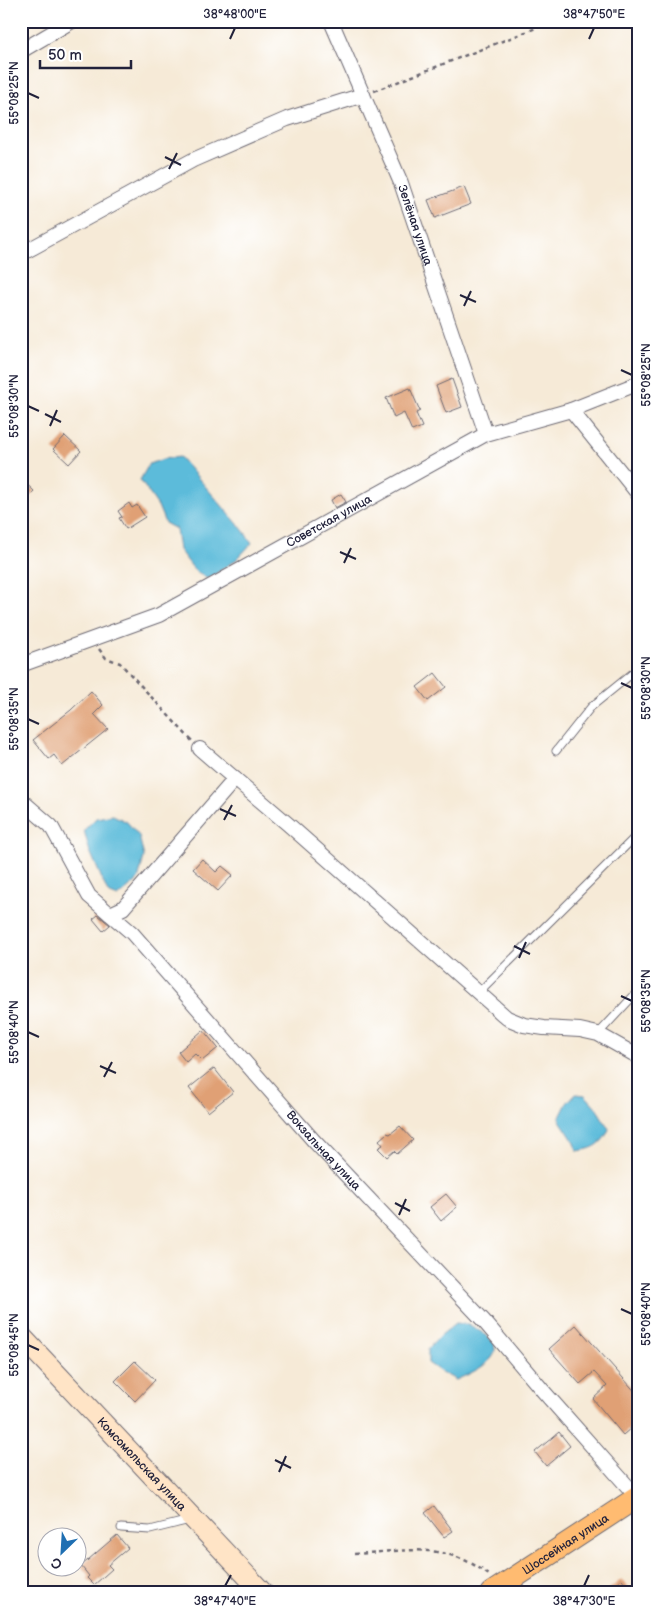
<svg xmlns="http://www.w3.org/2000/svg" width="660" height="1614" font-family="'Balsamiq Sans',sans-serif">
	<rect width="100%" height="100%" fill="#fff"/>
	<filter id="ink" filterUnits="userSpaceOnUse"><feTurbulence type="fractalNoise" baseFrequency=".02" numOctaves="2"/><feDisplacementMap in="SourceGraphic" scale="10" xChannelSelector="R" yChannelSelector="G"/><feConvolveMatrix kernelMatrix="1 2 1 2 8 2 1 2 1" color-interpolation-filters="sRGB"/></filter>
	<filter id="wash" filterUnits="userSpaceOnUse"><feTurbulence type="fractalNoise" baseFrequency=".0096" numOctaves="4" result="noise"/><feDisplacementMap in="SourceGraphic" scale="20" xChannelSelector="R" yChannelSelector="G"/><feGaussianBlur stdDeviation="1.12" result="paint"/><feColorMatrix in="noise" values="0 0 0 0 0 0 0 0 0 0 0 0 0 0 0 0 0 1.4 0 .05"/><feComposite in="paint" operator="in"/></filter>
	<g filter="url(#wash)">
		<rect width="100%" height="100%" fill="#f6ead7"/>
		<path fill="#5cbbda" stroke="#3f6e8a" d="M 180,457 L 243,530 L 252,543 L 237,559 L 208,579 L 196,572 L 179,550 L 176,529 L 165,523 L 158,506 L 140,480 L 149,464 L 163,459 Z
			M 113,815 L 127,822 L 139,836 L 144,857 L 138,880 L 118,897 L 108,893 L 89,849 L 84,830 L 96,818 Z
			M 575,1094 L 585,1095 L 595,1106 L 609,1129 C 602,1145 594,1149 577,1151 L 575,1143 L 559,1119 L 567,1103 Z
			M 456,1323 C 475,1324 479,1331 494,1342 C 494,1345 495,1348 495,1351 C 493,1364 467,1375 456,1380 L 441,1372 L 428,1363 L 428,1349 L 440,1336 Z"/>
		<g id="blocks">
			<path fill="#e0a075" d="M 464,187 L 471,204 L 435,218 L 428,200 Z
				M 452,379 L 462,407 L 446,413 L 436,386 Z
				M 410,388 L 420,411 L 416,413 L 422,427 L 412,431 L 404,413 L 394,418 L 386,398 Z
				M 65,436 L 81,451 L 69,464 L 53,449 Z
				M 21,479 L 34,491 L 21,505 Z
				M 341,494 L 346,502 L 335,508 L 331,500 Z
				M 129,503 L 132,508 L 137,505 L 145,517 L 126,529 L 119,518 L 122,517 L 118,511 Z
				M 435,673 L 446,687 L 428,701 L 417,687 Z
				M 91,691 L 103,705 L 94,714 L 108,729 L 62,766 L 54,755 L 49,759 L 33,740 L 71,710 Z
				M 202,859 L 216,872 L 222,866 L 233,875 L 218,891 L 193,869 Z
				M 98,915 L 110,925 L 103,931 L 93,919 Z
				M 203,1030 L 218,1048 L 202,1061 L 195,1054 L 186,1062 L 178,1052 Z
				M 214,1068 L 233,1092 L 208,1112 L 189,1088 Z
				M 400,1126 L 413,1140 L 397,1154 L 394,1151 L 387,1157 L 378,1148 L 383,1145 L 379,1140 L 387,1133 L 390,1134 Z
				M 446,1194 L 457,1207 L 441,1221 L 430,1207 Z
				M 576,1325 L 639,1396 L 639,1421 L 623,1435 L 593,1399 L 607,1386 L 594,1372 L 580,1384 L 549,1349 Z
				M 135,1361 L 155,1380 L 135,1401 L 115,1381 Z
				M 559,1432 L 570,1446 L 546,1466 L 535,1452 Z
				M 434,1506 L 453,1531 L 444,1537 L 425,1513 Z
				M 117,1535 L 128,1548 L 108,1565 L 112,1569 L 94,1585 L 87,1578 L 89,1576 L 81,1566 Z
				M 622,1579 L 633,1593 L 604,1593 Z"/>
		</g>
	</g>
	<g filter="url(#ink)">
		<use href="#blocks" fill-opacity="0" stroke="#6c6872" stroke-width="1"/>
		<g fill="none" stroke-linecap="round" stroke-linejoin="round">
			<g stroke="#6c6872" stroke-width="9">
				<path id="lane" d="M 556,751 L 591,707 L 639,668
					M 479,992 L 639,833
					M 598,1034 L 639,990
					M 21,1359 L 32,1349
					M 121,1528 L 150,1530 L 190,1520
					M 21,1588 L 26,1593"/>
			</g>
			<g stroke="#6c6872" stroke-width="16">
				<g id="street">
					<path id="s1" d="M 331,21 L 401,183 L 486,434"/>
					<path d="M 21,51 L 72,21"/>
					<path d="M 21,254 L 193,160 L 287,119 L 363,95"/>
					<path d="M 571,410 L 639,495"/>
					<path id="s2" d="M 21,665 L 159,615 L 486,434 L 571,410 L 639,383"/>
					<path d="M 200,749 L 289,825 L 507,1018 L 524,1025 L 544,1028 L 580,1030 L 598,1034 L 639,1057"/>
					<path id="s3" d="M 21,800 L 51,826 L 89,896 L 132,933 L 314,1141 L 483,1320 L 544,1392 L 637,1497"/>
					<path d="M 110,914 L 123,908 L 235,779"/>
				</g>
			</g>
			<g stroke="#6c6872" stroke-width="22">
				<g id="secondary">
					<path id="s4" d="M 21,1336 L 263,1593"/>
				</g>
			</g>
			<g stroke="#6c6872" stroke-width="23">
				<g id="primary">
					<path id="s5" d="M 491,1593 L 639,1496"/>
				</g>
			</g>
			<path stroke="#6c6872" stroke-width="2.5" stroke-dasharray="4 4" stroke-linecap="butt" d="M 374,91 L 554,21
				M 99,649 L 106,658 L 120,663 L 192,741
				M 354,1554 C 405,1551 445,1541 489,1575"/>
			<use href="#lane" stroke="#fff" stroke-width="7"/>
			<use href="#street" stroke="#fff" stroke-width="14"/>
			<use href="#secondary" stroke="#ffe4c6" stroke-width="20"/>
			<use href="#primary" stroke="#ffbb71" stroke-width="21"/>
		</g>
	</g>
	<path fill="none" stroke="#22223b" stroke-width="2" d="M 230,39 L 235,28M 589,39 L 594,28M 28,93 L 39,98M 165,157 L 181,165M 169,169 L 177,153M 460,295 L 476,302M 464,306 L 471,291M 621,370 L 632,375M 28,406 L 39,411M 45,414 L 61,422M 50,426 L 57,410M 340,552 L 356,559M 344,563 L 351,548M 621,683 L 632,688M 28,719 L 39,724M 220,809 L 236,816M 224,820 L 232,805M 514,946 L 530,954M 519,958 L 526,942M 621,996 L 632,1001M 28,1032 L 39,1037M 100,1066 L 116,1073M 104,1077 L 112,1062M 395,1203 L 410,1211M 399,1215 L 406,1199M 621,1309 L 632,1314M 28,1345 L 39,1350M 275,1460 L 291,1468M 279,1472 L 286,1456M 225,1586 L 231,1575M 584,1586 L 589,1575"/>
	<g text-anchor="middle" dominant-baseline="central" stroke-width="5" stroke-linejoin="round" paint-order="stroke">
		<g font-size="12" fill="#22223b" stroke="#fff">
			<text stroke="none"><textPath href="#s1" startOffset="221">Зелёная улица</textPath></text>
			<text stroke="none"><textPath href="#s2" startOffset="341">Советская улица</textPath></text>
			<text stroke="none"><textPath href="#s3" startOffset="466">Вокзальная улица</textPath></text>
			<text stroke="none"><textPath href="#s4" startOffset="176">Комсомольская улица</textPath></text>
			<text stroke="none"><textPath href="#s5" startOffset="89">Шоссейная улица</textPath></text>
		</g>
	</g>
	<rect width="660" height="1614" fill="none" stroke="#fff" stroke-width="55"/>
	<g transform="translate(62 1552) rotate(205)"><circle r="24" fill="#ffffff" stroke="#a7a7b1"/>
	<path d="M0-4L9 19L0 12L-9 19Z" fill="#1f6fb2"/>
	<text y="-8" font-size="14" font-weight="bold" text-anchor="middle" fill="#22223b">С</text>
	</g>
	<path d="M40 60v8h91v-8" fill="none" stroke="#22223b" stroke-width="2.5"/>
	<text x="48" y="60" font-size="15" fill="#22223b" stroke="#ffffff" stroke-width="4" paint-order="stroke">50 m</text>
	<rect x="28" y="28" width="604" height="1558" fill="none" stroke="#22223b" stroke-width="2"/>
	<g font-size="12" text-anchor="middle" fill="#22223b">
		<text x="235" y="18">38°48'00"E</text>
		<text x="594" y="18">38°47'50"E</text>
		<text transform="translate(14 93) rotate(-90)" y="4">55°08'25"N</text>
		<text transform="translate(646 375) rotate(-90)" y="4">55°08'25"N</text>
		<text transform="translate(14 406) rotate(-90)" y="4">55°08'30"N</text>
		<text transform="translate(646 688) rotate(-90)" y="4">55°08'30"N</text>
		<text transform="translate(14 719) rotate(-90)" y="4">55°08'35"N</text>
		<text transform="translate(646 1001) rotate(-90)" y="4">55°08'35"N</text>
		<text transform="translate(14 1032) rotate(-90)" y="4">55°08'40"N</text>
		<text transform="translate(646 1314) rotate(-90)" y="4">55°08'40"N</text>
		<text transform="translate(14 1345) rotate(-90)" y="4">55°08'45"N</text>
		<text x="225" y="1605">38°47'40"E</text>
		<text x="584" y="1605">38°47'30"E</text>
	</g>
</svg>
